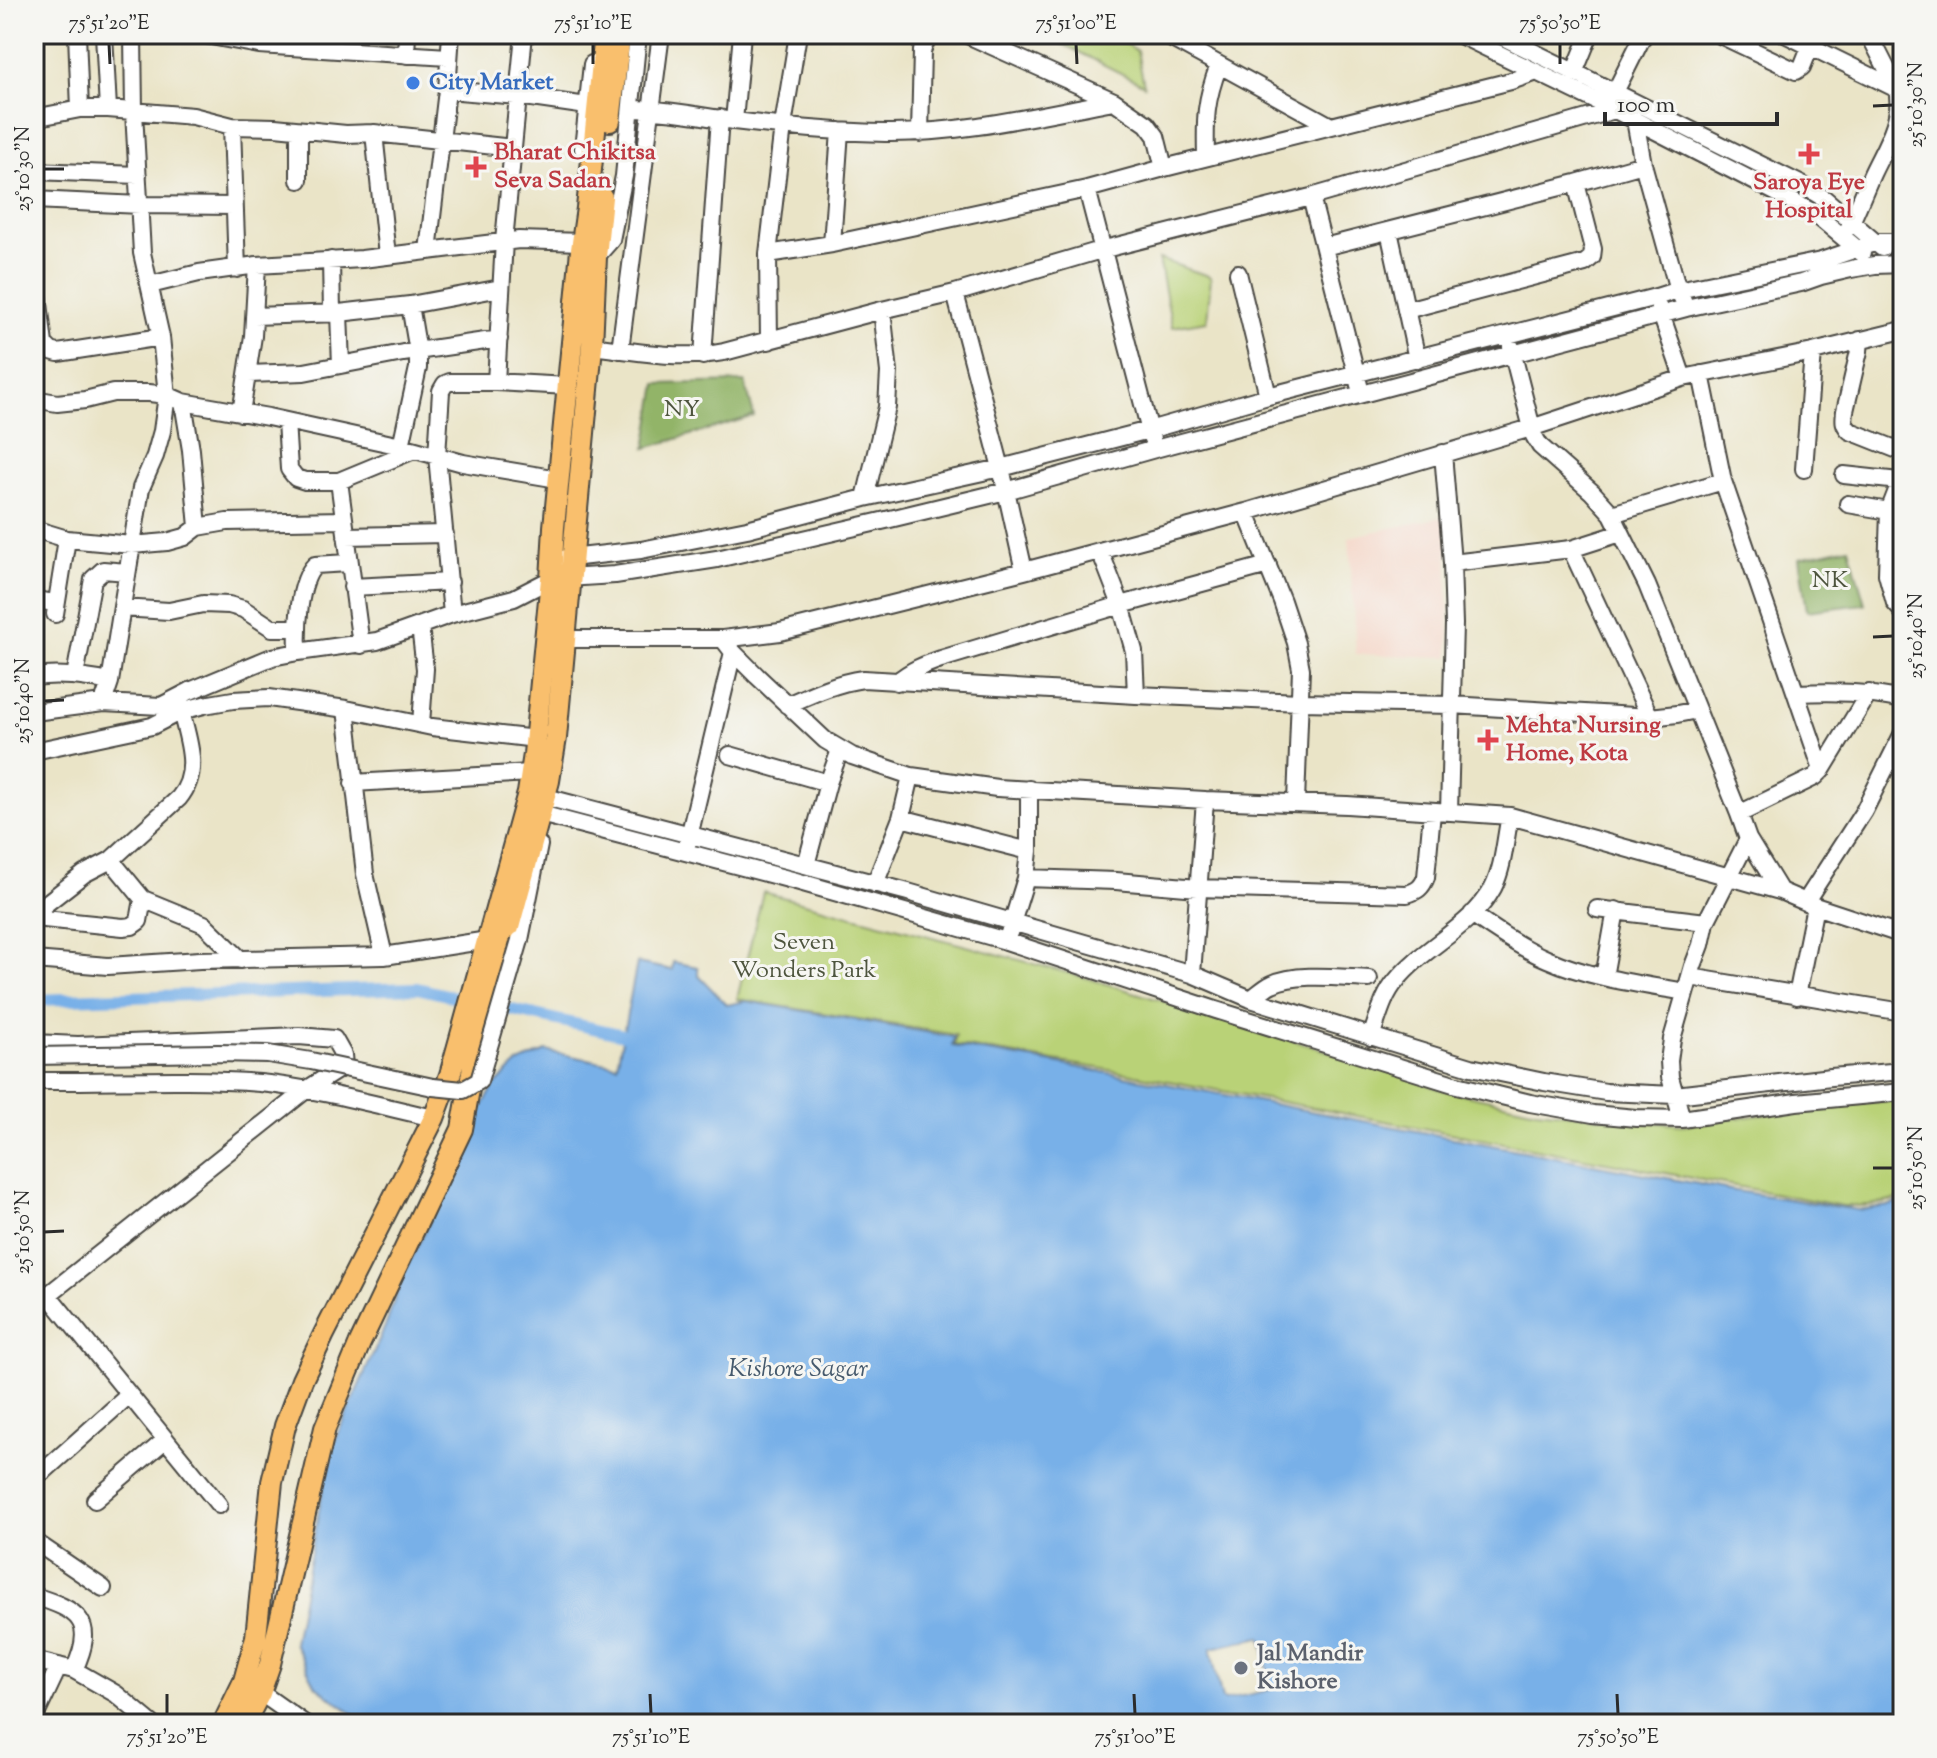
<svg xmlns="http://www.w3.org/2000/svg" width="1937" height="1758" font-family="'Sorts Mill Goudy',serif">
	<rect width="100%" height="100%" fill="#f6f6f2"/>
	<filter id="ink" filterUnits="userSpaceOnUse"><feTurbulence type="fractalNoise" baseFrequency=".0125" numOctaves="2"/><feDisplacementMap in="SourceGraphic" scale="16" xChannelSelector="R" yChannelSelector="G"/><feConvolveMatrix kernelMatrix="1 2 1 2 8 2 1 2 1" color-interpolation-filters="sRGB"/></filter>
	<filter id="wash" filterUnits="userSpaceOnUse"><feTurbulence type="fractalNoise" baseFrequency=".006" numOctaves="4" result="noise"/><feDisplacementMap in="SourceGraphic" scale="32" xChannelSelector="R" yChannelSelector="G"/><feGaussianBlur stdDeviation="1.8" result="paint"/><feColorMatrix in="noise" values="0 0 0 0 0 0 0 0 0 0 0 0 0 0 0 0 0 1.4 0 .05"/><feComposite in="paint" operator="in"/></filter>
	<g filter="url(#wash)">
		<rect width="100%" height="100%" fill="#eae4c7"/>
		<path fill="#f5d2c2" d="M 1447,516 L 1449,657 L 1356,654 L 1349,537 Z"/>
		<path fill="#b9d277" stroke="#727e51" stroke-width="2" d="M 1043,34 L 1111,34 L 1137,51 L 1144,85 Z
			M 1159,259 L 1211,277 L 1207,321 L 1172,327 Z
			M 763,892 L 1087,978 L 1374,1065 L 1440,1089 L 1536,1110 L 1682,1125 L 1854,1103 L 1903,1100 L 1903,1197 C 1883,1205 1864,1206 1843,1206 L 1098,1068 L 954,1045 L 956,1035 L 737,999 Z"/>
		<path fill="#92b468" stroke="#5e704a" stroke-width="2" d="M 745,382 L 754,416 L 646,448 L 657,384 Z
			M 1849,547 L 1865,604 L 1807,611 L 1799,558 Z"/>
		<path fill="#78b0e8" stroke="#526e8a" stroke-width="2" fill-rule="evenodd" d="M 673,962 L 698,967 L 698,975 L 727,1005 L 746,1001 L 954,1037 L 952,1046 L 1054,1063 L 1736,1191 L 1858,1210 L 1888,1206 L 1903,1200 L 1903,1724 L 367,1724 L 316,1686 L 294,1643 L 330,1451 L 387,1322 L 402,1276 L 442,1197 L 483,1105 L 495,1085 L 517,1064 L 546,1051 L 617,1065 L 637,963 L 672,970 ZM 1260,1637 L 1262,1639 L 1271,1687 L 1270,1690 L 1224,1700 L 1222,1699 L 1211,1651 L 1212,1648 Z"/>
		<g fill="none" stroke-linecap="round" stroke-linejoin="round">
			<path stroke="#78b0e8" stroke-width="12" d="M 34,1000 L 417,988 L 477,1002
				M 495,1006 L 637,1038"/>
		</g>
	</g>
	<g filter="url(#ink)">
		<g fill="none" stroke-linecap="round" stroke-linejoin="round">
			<g stroke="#484742" stroke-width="20">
				<path id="minor" d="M 77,34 L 80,109
					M 104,34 L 108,109
					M 200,34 L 259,45 L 448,57
					M 965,34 L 1114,101 L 1147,124 L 1156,136 L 1164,168
					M 1163,34 L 1331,126
					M 1458,34 L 1615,110 L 1775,192 L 1814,213 L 1862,253
					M 1497,34 L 1804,186 L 1825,199 L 1882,248
					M 1718,34 L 1796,71 L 1802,67 L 1810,47
					M 1785,34 L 1897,89
					M 406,55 L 407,34
					M 1574,73 L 1590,34
					M 447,90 L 518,96 L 587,106
					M 1615,92 L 1644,34
					M 631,109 C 666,109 700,116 734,121 C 784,127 835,132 885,133 C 962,134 1038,115 1114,101
					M 34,118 L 80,109 L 108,109 L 193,116 L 232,126 L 275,127 L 346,134 L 374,133 L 513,148
					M 1635,120 L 1643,164 L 1678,290 L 1683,300
					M 734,121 L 742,34
					M 232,126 L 237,269
					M 374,133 L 387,256
					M 920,133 L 922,51 L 929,34
					M 583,149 L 592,64
					M 1206,157 C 1205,119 1205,101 1219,65
					M 34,171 L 138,175
					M 299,180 L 299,130
					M 1087,189 L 1152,439
					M 1311,197 L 1359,385
					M 34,200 L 140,205 L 234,206
					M 1849,227 C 1857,210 1864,192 1872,174 C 1884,148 1904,119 1897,89 L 1869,34
					M 1389,231 L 1417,359
					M 832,244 L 840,131
					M 1324,247 L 1576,183 L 1643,164
					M 428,251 L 447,90 L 451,34
					M 768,254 L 832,244 L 1087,189 L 1164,168 L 1511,81 L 1537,72
					M 596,257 L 611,240 L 624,176 L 638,34
					M 331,260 L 332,313
					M 1238,273 L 1268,396
					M 150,285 L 199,273 L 257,265 L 362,259 L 519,240 L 582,242
					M 37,287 L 44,344 L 51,351 L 58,353 L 161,337
					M 955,293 L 1001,468 L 1024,571
					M 1659,308 L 1683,378
					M 1406,310 L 1585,263 L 1592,257 L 1593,249 L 1576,183
					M 339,313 L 341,365
					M 254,316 L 339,313 L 410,305 L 501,288
					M 1860,340 L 1859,351 L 1845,411 C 1844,420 1843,424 1850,431 L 1903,452
					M 769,341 L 768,254 L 783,126 L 798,34
					M 592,346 C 636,352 681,360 724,352 L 882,310 L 955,293 L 1101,250 L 1311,197 L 1615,110
					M 1511,347 L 1534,436 L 1540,446 L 1592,492 L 1612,514 L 1647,585 L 1739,814 L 1748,839 L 1780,891
					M 620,350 L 661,34
					M 703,356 L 720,118
					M 248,374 L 304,372 L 403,353 L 499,339
					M 1701,374 L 1723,481 L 1822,770
					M 496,382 L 504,241 L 524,34
					M 34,399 L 57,403 L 85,400 L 113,393 L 149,393 L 167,395 L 183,402 L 268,417 L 401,446 L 463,463 L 558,479
					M 183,402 L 191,450 L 198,527
					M 241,413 L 253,336 L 257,265
					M 286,421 L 289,469 L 296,478 L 305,481 L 339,481 L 414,450
					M 401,446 L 418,368 L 418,352 L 410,305
					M 1443,453 L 1452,563 L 1454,624 L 1449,812
					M 1804,469 L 1813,352
					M 1844,475 L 1899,481
					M 1903,475 L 1889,511 L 1887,574 L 1895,603 L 1903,612
					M 339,481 L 361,645
					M 865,498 L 887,407 L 889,372 L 882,310
					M 1848,504 L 1889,511
					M 1246,512 L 1282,601 L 1296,643 L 1301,669 L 1296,802
					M 1612,514 L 1723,481
					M 34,529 L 67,539 L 132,545 L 167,542 L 185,537 L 198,527 L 227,522 L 344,520
					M 346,536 L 445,534
					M 1571,549 L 1650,717
					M 1100,551 L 1121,605 L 1134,651 L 1136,695
					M 562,559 L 641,550 L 747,529 L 865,498 L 1001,468 L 1149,430 L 1268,396 L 1656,297 L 1678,290 L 1821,261 L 1877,242 L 1903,242
					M 1452,563 L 1571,549 L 1621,533
					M 352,587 L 450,582
					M 34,600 L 56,603
					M 122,608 L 169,611 L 203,604 L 229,605 L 243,609 L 272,628 L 298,628
					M 55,614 L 67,539
					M 452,614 L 437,456 L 441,391 L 445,384 L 450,382 L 496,382 L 568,386
					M 420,626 L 425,669 L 421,724
					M 565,639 L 723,639 L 780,632 L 1024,571 L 1246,512 L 1531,428 L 1683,378 L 1813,352 L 1903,330
					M 723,639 L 733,652 L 757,676 L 825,740 L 852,756 L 911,776 L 997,788 L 1205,800 L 1347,805 L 1510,816 L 1780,891 L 1815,906 L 1903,935
					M 298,652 C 297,629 298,582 315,565 L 348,563
					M 75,676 L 93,579 L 103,570 L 127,572
					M 34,677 C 60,673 84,677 110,682
					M 897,682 C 911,670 924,665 941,659 L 1121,605 L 1268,565
					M 1796,693 C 1836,691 1864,692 1903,700
					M 103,703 L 110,682 L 141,488 L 155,456 L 162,431 L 167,395 L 161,337 L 142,253 L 134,112 L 133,34
					M 787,705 C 812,694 835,683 863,679 L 1136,695 L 1300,702 L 1452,705 L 1650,717 L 1677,714 L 1697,710
					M 346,709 L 365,874 L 384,956
					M 34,712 L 103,703 L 161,706 L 190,691 L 272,657 L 298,652 L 377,641 L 452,614 L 514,598 L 551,579 L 615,575 L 717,559 L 886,520 L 1006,491 L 1155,449 L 1686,308 L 1801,283 L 1821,276 L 1851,269 L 1875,265 L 1903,264
					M 34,751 L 152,726 L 181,711 L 204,705 L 233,700 L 269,698 L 346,709 L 432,727 L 536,739
					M 730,755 L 828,783
					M 353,783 L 531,773
					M 534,794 L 908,892 L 1192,974 L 1251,999 L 1471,1067 L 1544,1082 L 1606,1092 L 1675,1095 L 1831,1077 L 1903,1071
					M 529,811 L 796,881 L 1006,941 L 1216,1010 L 1457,1085 L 1530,1103 L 1593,1114 L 1636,1118 L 1682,1119 L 1796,1102 L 1903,1092
					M 1739,814 L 1815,777 L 1822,770 L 1869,693
					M 901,818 L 1029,851
					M 687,845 L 733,652
					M 111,860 L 143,899 L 204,924 L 241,960
					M 806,865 L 828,783 L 840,750
					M 1026,878 L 1116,881 L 1198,888 L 1407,894 C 1417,891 1422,888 1426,877 L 1432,812
					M 875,884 L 901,818 L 911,776
					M 1806,901 L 1864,811 L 1903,733
					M 1597,909 L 1706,922
					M 34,913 L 84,874 L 111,860 L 179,798 C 201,772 188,740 181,711
					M 1472,914 C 1496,931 1521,948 1547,959 C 1590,978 1639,984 1685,992
					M 34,918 L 123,927 L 132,926 L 139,921 L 143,899
					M 1009,933 L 1026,878 L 1029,851 L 1029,789
					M 520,940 L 539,845
					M 34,960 L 108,966 L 200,960 L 384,956 L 488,940
					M 1192,974 L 1205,800
					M 1604,977 L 1616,910
					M 1690,977 L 1903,1012
					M 1797,996 L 1815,906
					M 1251,999 C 1258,994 1265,987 1272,984 C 1297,972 1341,978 1369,979
					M 1371,1037 C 1378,1018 1383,996 1396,981 C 1424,946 1471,928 1493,888 C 1504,866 1505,839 1510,816
					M 34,1043 L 78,1045 L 299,1036 L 334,1039 L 343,1055 L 344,1066 L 306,1090 L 34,1306
					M 34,1081 C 109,1082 185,1077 260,1083 C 319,1089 376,1105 434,1118
					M 1682,1119 L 1670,1077 L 1669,1061 L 1672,1039 L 1693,966 L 1701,945 L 1706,922 L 1748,839
					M 49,1296 L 219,1505
					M 44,1471 L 129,1395
					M 95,1500 L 165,1440
					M 34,1541 L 103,1588
					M 34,1596 C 79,1610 97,1621 74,1670
					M 34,1660 L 74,1670 L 116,1694 L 152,1724
					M 251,1686 L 305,1724
					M 34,1719 L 59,1666"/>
			</g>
			<g stroke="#484742" stroke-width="24">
				<path id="major" d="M 610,121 L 620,34
					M 223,1724 L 244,1681 L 256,1637 L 272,1482 L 285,1426 L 302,1380 L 324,1334 L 434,1118 L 450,1075 L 528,793 L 534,754 L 551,579 L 554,527 L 581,250 L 587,208 L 605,34
					M 244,1724 L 260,1693 L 270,1664 L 325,1428 L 360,1343 L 462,1129 L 477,1044 L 549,781 L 556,738 L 592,346 L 596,257 L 602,197"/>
			</g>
			<use href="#minor" stroke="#fff" stroke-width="16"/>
			<use href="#major" stroke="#f9bf6d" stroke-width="20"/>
			<g stroke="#484742" stroke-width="20" stroke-linecap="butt">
				<path id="minor-bridge" d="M 34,1056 L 218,1053 L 268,1054 L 311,1061 L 433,1087 L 463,1090 L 479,1081 L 520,940"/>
			</g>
			<use href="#minor-bridge" stroke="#fff" stroke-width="16"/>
		</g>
	</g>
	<path fill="none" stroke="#2b2b2b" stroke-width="3" d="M 109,44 L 110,64M 593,44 L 593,64M 1076,44 L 1077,64M 1560,44 L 1560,64M 1873,106 L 1893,105M 44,169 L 64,169M 1873,637 L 1893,636M 44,701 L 64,700M 1873,1168 L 1893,1168M 44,1232 L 64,1231M 167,1694 L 167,1714M 650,1694 L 651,1714M 1134,1694 L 1135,1714M 1617,1694 L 1618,1714"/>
	<circle fill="#3f7fe0" stroke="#f6f6f2" stroke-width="3" cx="413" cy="83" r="8"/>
	<g fill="#e0444e" stroke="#f6f6f2" stroke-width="3">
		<path d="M1805 142h8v8h8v8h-8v8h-8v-8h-8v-8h8z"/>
		<path d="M472 155h8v8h8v8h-8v8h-8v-8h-8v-8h8z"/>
		<path d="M1484 728h8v8h8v8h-8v8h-8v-8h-8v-8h8z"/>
	</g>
	<circle fill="#6b7280" stroke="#f6f6f2" stroke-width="3" cx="1241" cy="1668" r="8"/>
	<g text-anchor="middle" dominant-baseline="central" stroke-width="6" stroke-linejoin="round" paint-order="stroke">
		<g font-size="24" font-weight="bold" fill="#366cbe" stroke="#f6f6f2" text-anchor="start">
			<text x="429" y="83">City Market</text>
		</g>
		<g font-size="24" font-weight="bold" fill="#be3a42" stroke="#f6f6f2" text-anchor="start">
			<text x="494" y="153">Bharat Chikitsa<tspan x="494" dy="28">Seva Sadan</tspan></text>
			<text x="1809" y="183" text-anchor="middle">Saroya Eye<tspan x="1809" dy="28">Hospital</tspan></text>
			<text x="1506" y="726">Mehta Nursing<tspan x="1506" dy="28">Home, Kota</tspan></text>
		</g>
		<g font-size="24" fill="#4e553e" stroke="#f6f6f2">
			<text x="682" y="410">NY</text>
			<text x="1830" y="581">NK</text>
			<text x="804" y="943">Seven<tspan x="804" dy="28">Wonders Park</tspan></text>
		</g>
		<g font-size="24" font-weight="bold" fill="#5b616d" stroke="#f6f6f2" text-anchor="start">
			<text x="1257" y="1654">Jal Mandir<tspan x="1257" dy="28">Kishore</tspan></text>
		</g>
		<g font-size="26" font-style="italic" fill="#465a6d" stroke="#f6f6f2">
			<text x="798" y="1369">Kishore Sagar</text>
		</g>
	</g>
	<rect width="1937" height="1758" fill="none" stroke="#f6f6f2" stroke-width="88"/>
	<path d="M1605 112v12h172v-12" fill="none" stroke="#2b2b2b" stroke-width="4"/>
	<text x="1617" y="112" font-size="24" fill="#2b2b2b" stroke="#f6f6f2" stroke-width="6" paint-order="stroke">100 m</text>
	<rect x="44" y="44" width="1849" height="1670" fill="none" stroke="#2b2b2b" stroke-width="3"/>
	<g font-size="20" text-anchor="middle" fill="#2b2b2b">
		<text x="109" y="29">75°51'20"E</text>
		<text x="593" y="29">75°51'10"E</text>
		<text x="1076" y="29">75°51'00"E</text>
		<text x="1560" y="29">75°50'50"E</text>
		<text transform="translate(1915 105) rotate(-90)" y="7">25°10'30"N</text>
		<text transform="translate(22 169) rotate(-90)" y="7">25°10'30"N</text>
		<text transform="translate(1915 636) rotate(-90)" y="7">25°10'40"N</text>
		<text transform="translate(22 701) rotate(-90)" y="7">25°10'40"N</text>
		<text transform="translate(1915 1168) rotate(-90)" y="7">25°10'50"N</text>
		<text transform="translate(22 1232) rotate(-90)" y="7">25°10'50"N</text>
		<text x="167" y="1743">75°51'20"E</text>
		<text x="651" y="1743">75°51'10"E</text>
		<text x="1135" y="1743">75°51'00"E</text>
		<text x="1618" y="1743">75°50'50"E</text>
	</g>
</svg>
